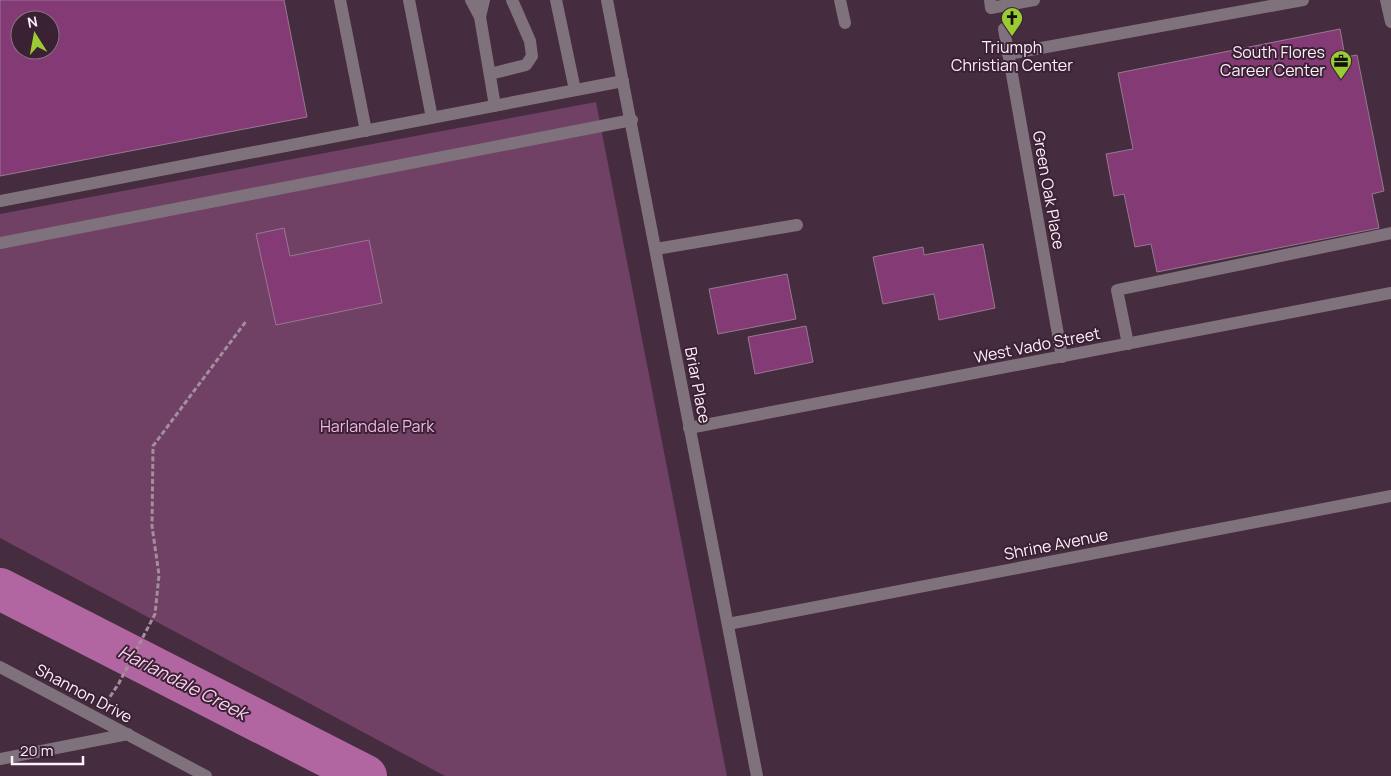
<svg xmlns="http://www.w3.org/2000/svg" width="1391" height="776" font-family="Manrope,sans-serif">
	<rect width="100%" height="100%" fill="#452c3f"/>
	<path fill="#704065" d="M 596,102 L 727,776 L 445,776 L 0,538 L 0,214 Z"/>
	<g fill="none" stroke-linecap="round" stroke-linejoin="round">
		<path stroke="#b266a1" stroke-width="42" d="M 0,589 L 366,776"/>
	</g>
	<path fill="#843b75" stroke="#96798f" fill-rule="evenodd" d="M 0,0 L 284,0 L 307,117 L 0,176 ZM 20,20 L 50,20 L 50,50 L 20,50 Z
		M 1340,29 L 1345,57 L 1357,55 L 1384,191 L 1372,194 L 1379,228 L 1157,272 L 1151,244 L 1135,247 L 1124,194 L 1114,196 L 1106,154 L 1133,149 L 1118,73 Z
		M 284,228 L 290,256 L 369,240 L 382,303 L 276,325 L 256,234 Z
		M 983,244 L 995,308 L 939,320 L 934,294 L 883,304 L 873,257 L 923,247 L 924,255 Z
		M 787,274 L 796,319 L 718,334 L 709,289 Z
		M 806,326 L 813,362 L 755,374 L 748,337 Z"/>
	<g fill="none" stroke-linecap="round" stroke-linejoin="round">
		<path stroke="#a38e9d" stroke-width="3" stroke-dasharray="5 2.5" stroke-linecap="butt" d="M 106,703 L 119,683 L 155,614 L 159,575 L 152,526 L 153,446 L 247,320"/>
		<path stroke="#7f727c" stroke-width="12" d="M 340,0 L 366,131
			M 409,0 L 432,118
			M 471,0 L 480,17 L 495,106
			M 556,0 L 575,90
			M 840,0 L 845,23
			M 990,0 L 991,8 L 1034,0
			M 1386,0 L 1391,22
			M 480,17 L 484,0
			M 1008,54 L 1303,0
			M 490,74 L 526,65 L 532,56 L 530,41 L 512,0
			M 0,201 L 623,81
			M 0,243 L 632,120
			M 656,249 L 797,225
			M 1128,344 L 1117,290 L 1391,233"/>
		<path stroke="#7f727c" stroke-width="12" d="M 607,0 L 757,776
			M 1004,29 L 1062,357
			M 689,428 L 1391,293
			M 728,624 L 1391,496
			M 0,667 L 206,776
			M 0,759 L 128,734"/>
	</g>
	<defs>
		<g id="church-pin" transform="scale(1.125)"><path d="M0 17L-7.5 6A9.5 9.5 0 1 1 7.5 6Z" fill="#9bcb32" stroke="#3a2234"/><path d="M-1.2-6h2.4v3.5h3.3v2.4h-3.3V6h-2.4V-.1h-3.3v-2.4h3.3Z" fill="#111"/></g>
		<g id="office-pin" transform="scale(1.125)"><path d="M0 17L-7.5 6A9.5 9.5 0 1 1 7.5 6Z" fill="#9bcb32" stroke="#3a2234"/><path d="M-6-3h4V-5.5h4V-3h4V5H-6ZM-1-4.5V-3h2v-1.5ZM-6 0V1H6V0Z" fill="#111"/></g>
	</defs>
	<g fill-rule="evenodd">
		<use href="#church-pin" x="1012" y="18"/>
		<use href="#office-pin" x="1341" y="61"/>
	</g>
	<g text-anchor="middle" dominant-baseline="central" stroke-width="4" stroke-linejoin="round" paint-order="stroke">
		<g font-size="16" fill="#ffeffa" stroke="#3a2234">
			<text x="1012" y="47">Triumph<tspan x="1012" dy="18">Christian Center</tspan></text>
			<text x="1325" y="52" text-anchor="end">South Flores<tspan x="1325" dy="18">Career Center</tspan></text>
		</g>
		<g font-size="16" fill="#ffeffa" stroke="#3a2234">
			<text transform="translate(1049 190) rotate(80)">Green Oak Place</text>
			<text transform="translate(1037 345) rotate(-11)">West Vado Street</text>
			<text transform="translate(698 385) rotate(79)">Briar Place</text>
			<text transform="translate(1056 544) rotate(-11)">Shrine Avenue</text>
			<text transform="translate(84 693) rotate(28)">Shannon Drive</text>
		</g>
		<g font-size="16" fill="#f3b6e4" stroke="#3a2234">
			<text x="377" y="426">Harlandale Park</text>
		</g>
		<g font-size="18" font-style="italic" fill="#fbd1ef" stroke="#3a2234">
			<text transform="translate(183 682) rotate(27)">Harlandale Creek</text>
		</g>
	</g>
	<g transform="translate(35 35) rotate(349)"><circle r="24" fill="#3a2234" stroke="#897483"/>
	<path d="M0-4L9 19L0 12L-9 19Z" fill="#9bcb32"/>
	<text y="-8" font-size="14" font-weight="bold" text-anchor="middle" fill="#ffeffa">N</text>
	</g>
	<path d="M12 756v8h71v-8" fill="none" stroke="#ffeffa" stroke-width="2.5"/>
	<text x="20" y="756" font-size="15" fill="#ffeffa" stroke="#3a2234" stroke-width="4" paint-order="stroke">20 m</text>
</svg>
